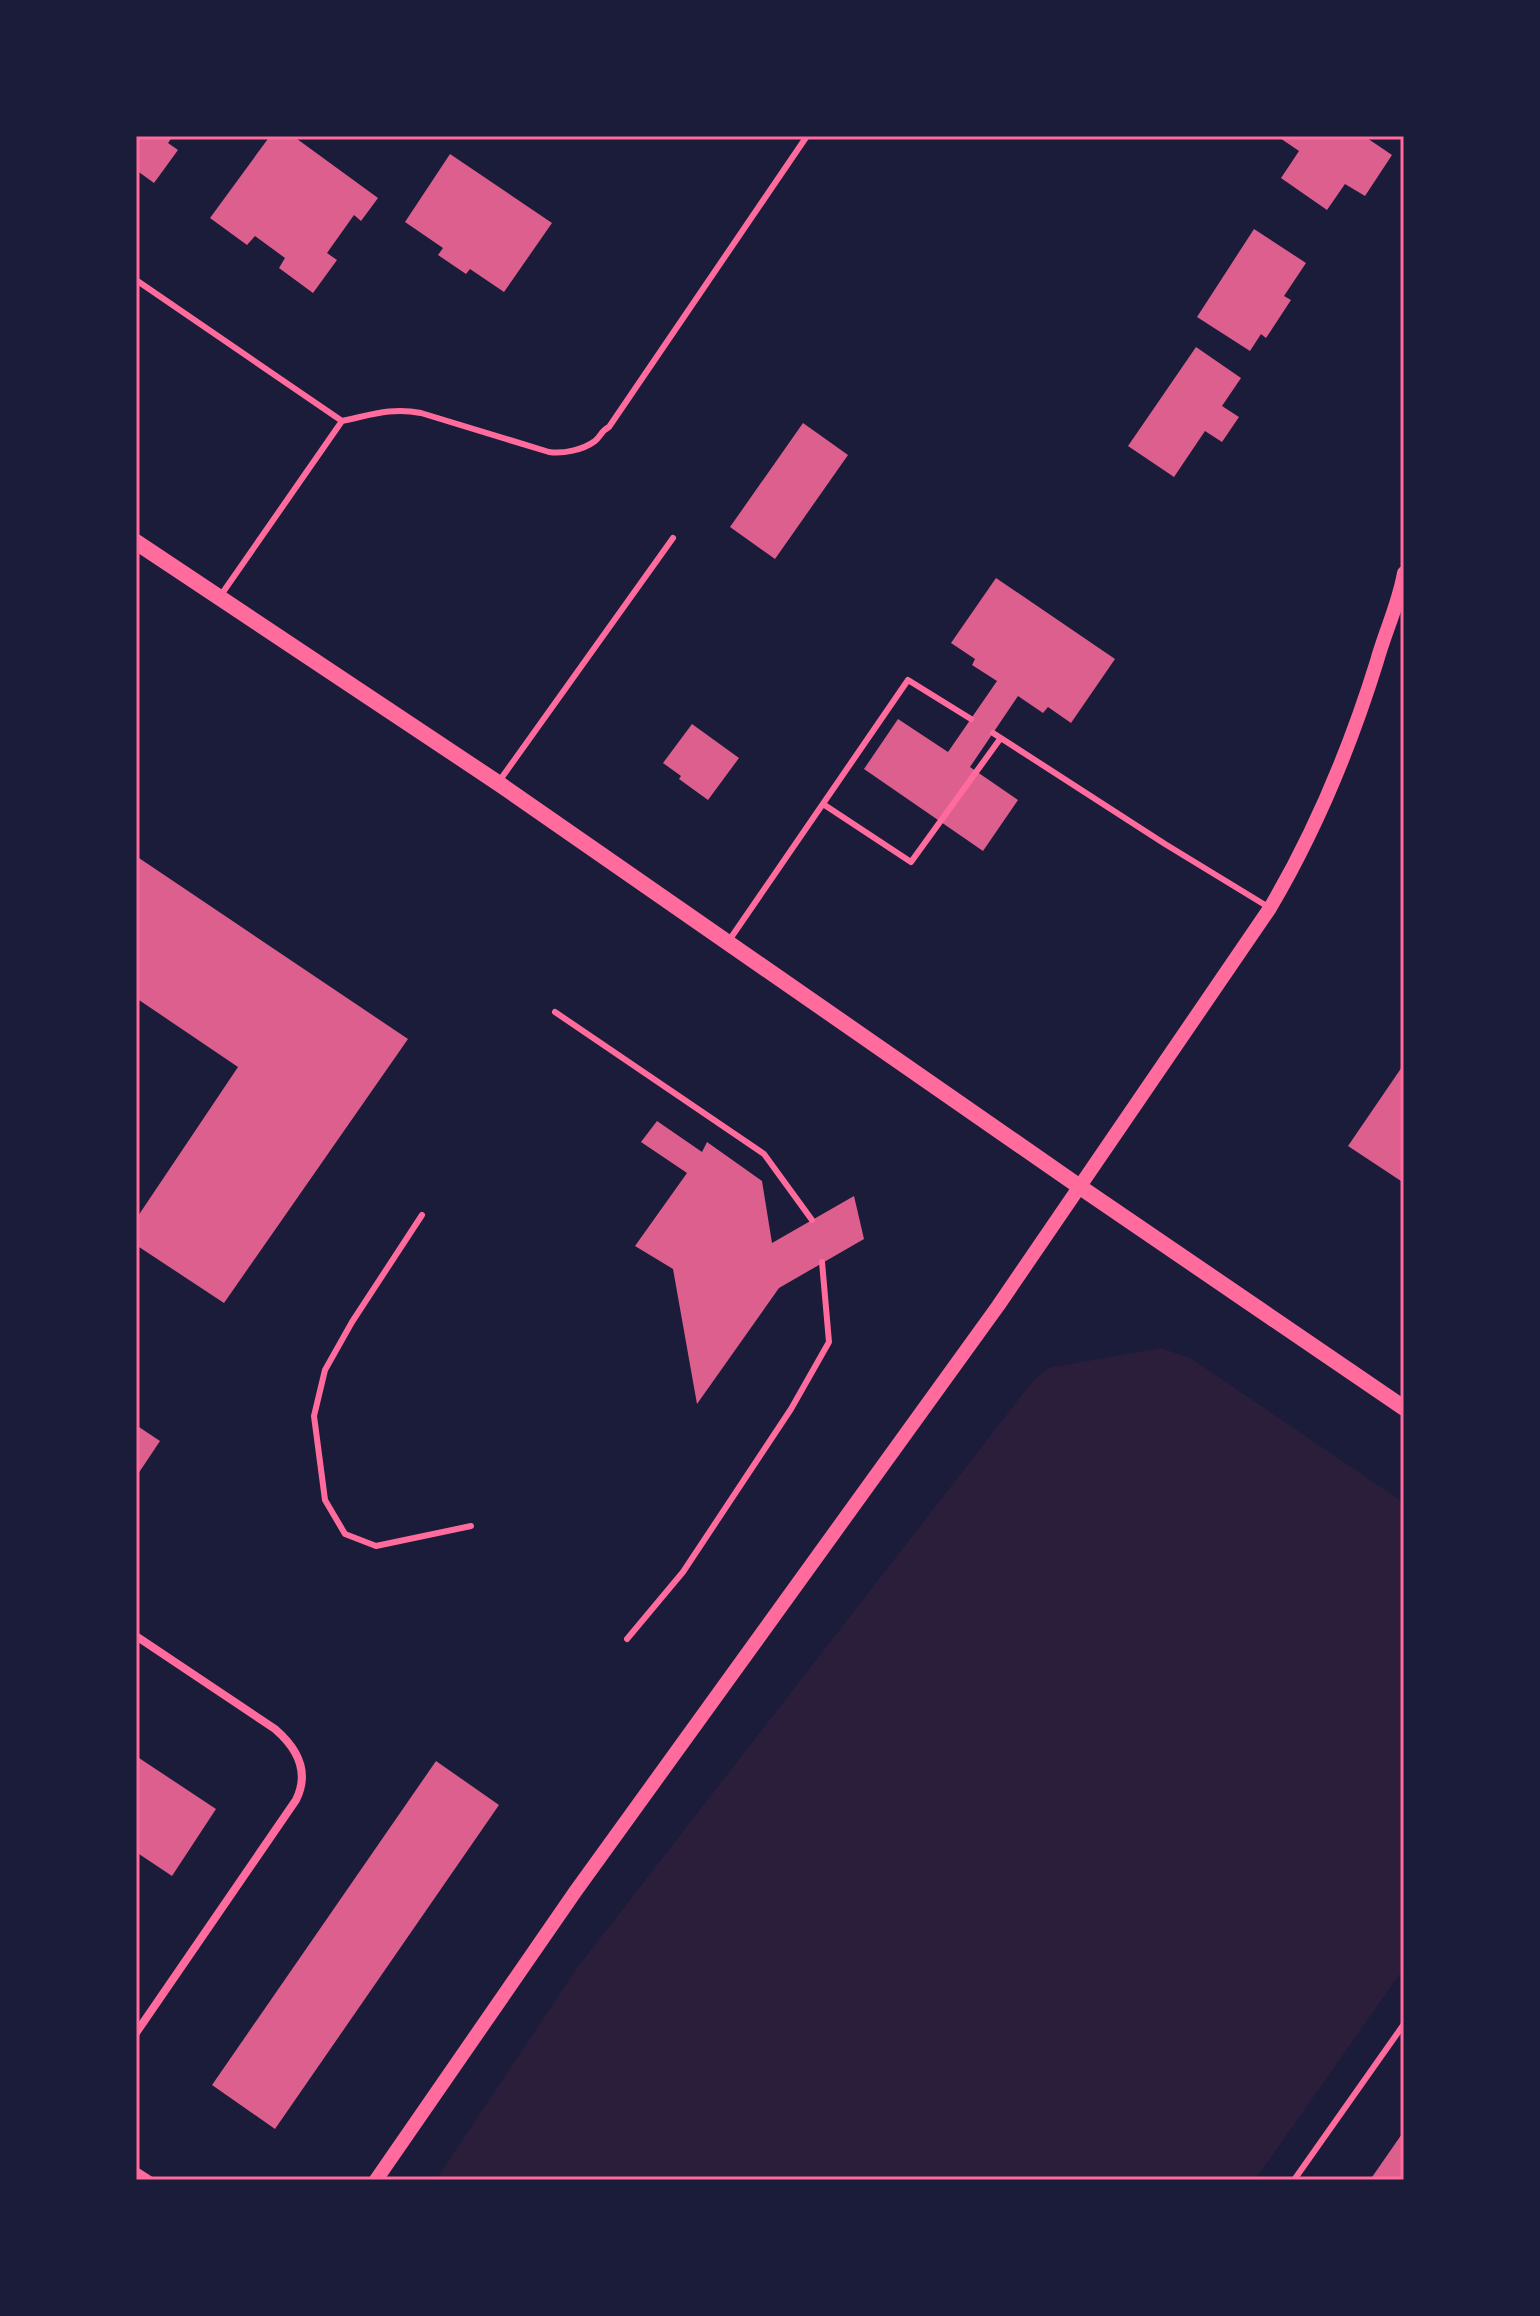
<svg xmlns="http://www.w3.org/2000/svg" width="1540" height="2316" font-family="'Crimson Pro',serif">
	<rect width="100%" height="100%" fill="#1b1b3a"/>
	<path fill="#2a1e3b" d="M 1161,1348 L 1192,1359 L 1404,1503 L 1404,1968 L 1255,2180 L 436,2180 L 577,1968 L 1032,1382 L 1048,1368 Z"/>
	<path fill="#dd5f8e" d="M 136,136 L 173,136 L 168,143 L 178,150 L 154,183 L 136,170 Z
		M 270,136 L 293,136 L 378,198 L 361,221 L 354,215 L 327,253 L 337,260 L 313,293 L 279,268 L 285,258 L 255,236 L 247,245 L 210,218 Z
		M 1277,136 L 1364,136 L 1392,155 L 1365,196 L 1345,184 L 1327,210 L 1281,178 L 1299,151 Z
		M 450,154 L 552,223 L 504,292 L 470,269 L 466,274 L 438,255 L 443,248 L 405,222 Z
		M 1254,229 L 1306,263 L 1284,296 L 1291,300 L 1266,338 L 1261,334 L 1250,351 L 1197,317 Z
		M 1196,347 L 1241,378 L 1222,406 L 1239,417 L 1222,442 L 1205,431 L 1174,477 L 1128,446 Z
		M 803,423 L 848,455 L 775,559 L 730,527 Z
		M 996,578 L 1115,659 L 1071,723 L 1048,707 L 1043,713 L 1018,696 L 970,767 L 1018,800 L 983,851 L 864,769 L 898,719 L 948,752 L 997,681 L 972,665 L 975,659 L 951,643 Z
		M 692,724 L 739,758 L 708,800 L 679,779 L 681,776 L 663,763 Z
		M 136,856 L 408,1039 L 224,1303 L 136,1245 L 136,1219 L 238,1067 L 136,998 Z
		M 1404,1064 L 1404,1183 L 1348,1146 Z
		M 657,1121 L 702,1152 L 707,1142 L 762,1181 L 772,1243 L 854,1196 L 864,1239 L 779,1288 L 697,1404 L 673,1269 L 635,1246 L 687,1173 L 641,1142 Z
		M 136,1425 L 160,1441 L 136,1477 Z
		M 136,1756 L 216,1809 L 172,1876 L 136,1852 Z
		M 436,1761 L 499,1805 L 275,2129 L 212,2085 Z
		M 1404,2131 L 1404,2180 L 1370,2180 Z"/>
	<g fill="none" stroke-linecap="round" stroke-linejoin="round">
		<path stroke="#ff6b9d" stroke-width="6" d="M 136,280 L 342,421 C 371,415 391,407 421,413 L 549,452 C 563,454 583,450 595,441 C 601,436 601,431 609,427 L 807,136
			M 221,595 L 342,421
			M 993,733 L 1165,844 L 1270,908
			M 500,780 L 673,538
			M 823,804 L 911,862 L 1000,739
			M 728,942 L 908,680 L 971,719
			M 555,1012 L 764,1154 L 812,1220
			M 422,1215 L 352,1322 L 325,1370 L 314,1416 L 325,1500 L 345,1534 L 376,1546 L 471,1526
			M 627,1639 L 683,1572 L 791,1409 L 829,1342 L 822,1262
			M 1294,2180 L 1404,2024"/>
		<path stroke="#ff6b9d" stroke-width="8" d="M 136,1636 L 275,1729 C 297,1748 310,1772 296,1800 L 136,2033
			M 136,2171 L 150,2180"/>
		<path stroke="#ff6b9d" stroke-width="14" d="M 376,2180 L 575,1892 L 998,1306 L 1270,908 C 1316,830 1350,748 1377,661 C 1385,632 1399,603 1404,573"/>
		<path stroke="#ff6b9d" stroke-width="16" d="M 136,542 L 498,783 L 1080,1187 L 1404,1408"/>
	</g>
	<rect width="1540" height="2316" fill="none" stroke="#1b1b3a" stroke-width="276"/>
	<rect x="138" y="138" width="1264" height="2040" fill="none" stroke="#ff6b9d" stroke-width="3"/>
</svg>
